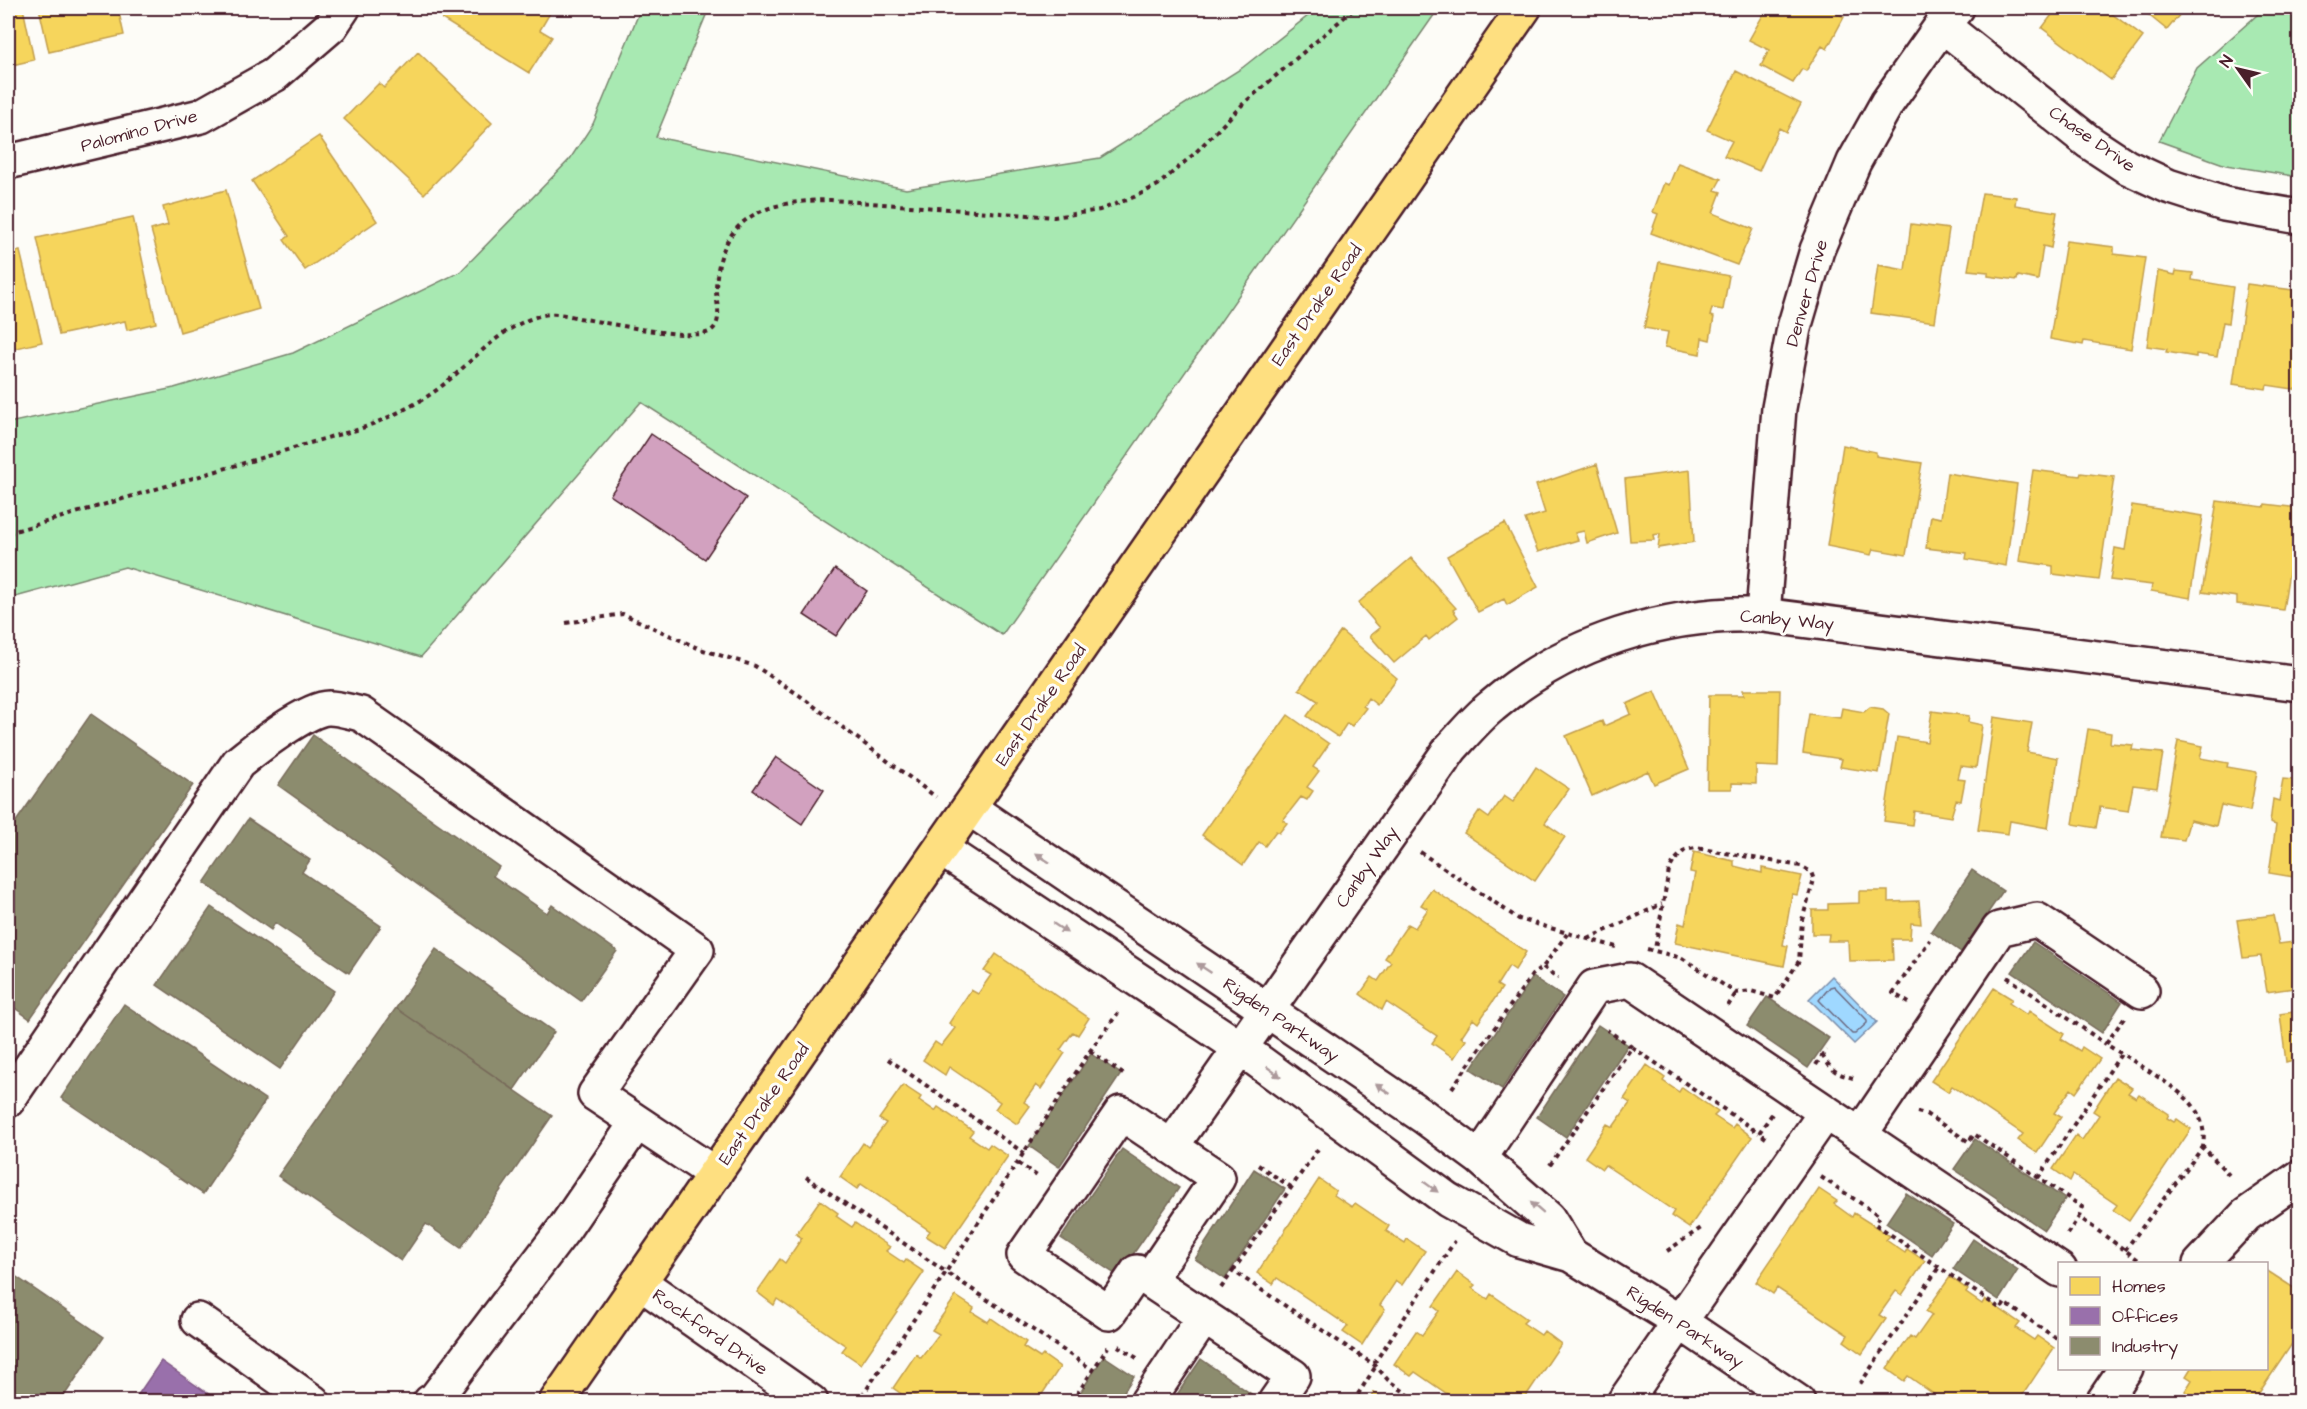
<svg xmlns="http://www.w3.org/2000/svg" width="2307" height="1409" font-family="'Architects Daughter',sans-serif">
	<rect width="100%" height="100%" fill="#fdfcf7"/>
	<filter id="ink" filterUnits="userSpaceOnUse"><feTurbulence type="fractalNoise" baseFrequency=".0167" numOctaves="2"/><feDisplacementMap in="SourceGraphic" scale="12" xChannelSelector="R" yChannelSelector="G"/><feConvolveMatrix kernelMatrix="1 2 1 2 8 2 1 2 1" color-interpolation-filters="sRGB"/></filter>
	<g filter="url(#ink)">
		<path fill="#a8e9b2" stroke="#79846e" stroke-width="1.5" d="M 641,8 L 709,8 L 656,137 L 906,189 L 1100,158 L 1242,68 L 1318,8 L 1439,8 L 1002,635 L 641,402 L 421,657 L 125,567 L 8,599 L 8,423 L 174,388 L 293,353 L 460,272 L 570,159 L 593,124 Z
			M 2265,8 L 2299,8 L 2299,177 L 2226,165 L 2159,141 L 2197,68 Z"/>
		<path fill="#9fd8ff" stroke="#7d8eaa" stroke-width="1.5" d="M 1832,976 L 1877,1022 L 1854,1044 L 1809,999 Z"/>
		<path fill="#f6d55c" stroke="#c29e4d" stroke-width="1.5" d="M 8,8 L 23,8 L 34,60 L 8,66 Z
			M 39,8 L 118,8 L 124,35 L 49,52 Z
			M 449,8 L 553,8 L 540,30 L 552,37 L 529,73 L 442,19 Z
			M 1767,8 L 1828,8 L 1844,17 L 1827,49 L 1822,46 L 1806,71 L 1802,69 L 1793,83 L 1761,66 L 1769,50 L 1749,40 Z
			M 2057,8 L 2104,8 L 2143,37 L 2111,80 L 2042,28 Z
			M 2140,8 L 2185,8 L 2167,30 Z
			M 418,52 L 492,123 L 424,194 L 344,119 L 379,83 L 384,88 Z
			M 1736,71 L 1801,104 L 1786,132 L 1779,128 L 1759,171 L 1724,156 L 1732,141 L 1707,130 Z
			M 319,136 L 377,221 L 305,270 L 284,240 L 289,236 L 252,181 Z
			M 1678,163 L 1721,179 L 1715,190 L 1721,192 L 1713,213 L 1753,229 L 1737,265 L 1651,233 L 1658,214 L 1653,212 L 1664,183 L 1669,185 Z
			M 226,190 L 259,309 L 180,332 L 151,230 L 168,225 L 163,207 Z
			M 1982,193 L 2016,197 L 2015,205 L 2057,212 L 2051,248 L 2043,246 L 2038,280 L 2018,276 L 2017,280 L 1988,276 L 1988,272 L 1968,270 Z
			M 133,217 L 156,323 L 127,330 L 125,321 L 59,335 L 37,238 Z
			M 1911,224 L 1949,229 L 1935,322 L 1871,313 L 1878,265 L 1905,270 Z
			M 2066,241 L 2114,247 L 2114,254 L 2145,258 L 2131,349 L 2084,341 L 2083,345 L 2050,339 Z
			M 20,251 L 42,342 L 8,350 L 8,254 Z
			M 1659,262 L 1729,276 L 1723,310 L 1712,308 L 1710,316 L 1714,317 L 1710,340 L 1702,338 L 1700,354 L 1665,347 L 1668,332 L 1644,328 Z
			M 2158,271 L 2175,275 L 2176,271 L 2193,273 L 2192,280 L 2233,287 L 2228,323 L 2223,322 L 2217,357 L 2196,354 L 2196,357 L 2166,352 L 2167,349 L 2147,346 Z
			M 2247,284 L 2293,290 L 2292,297 L 2300,298 L 2300,390 L 2267,385 L 2266,389 L 2233,384 Z
			M 1843,445 L 1876,452 L 1876,456 L 1922,463 L 1906,555 L 1873,549 L 1871,555 L 1827,546 Z
			M 1597,464 L 1617,533 L 1587,543 L 1584,531 L 1575,533 L 1578,540 L 1538,552 L 1525,519 L 1545,513 L 1536,485 Z
			M 1690,470 L 1694,542 L 1658,548 L 1660,534 L 1653,535 L 1654,540 L 1630,541 L 1625,479 Z
			M 2033,470 L 2080,476 L 2081,473 L 2114,477 L 2099,580 L 2053,574 L 2053,566 L 2019,561 Z
			M 1947,473 L 2017,484 L 2006,566 L 1966,559 L 1967,553 L 1926,548 L 1931,516 L 1941,518 Z
			M 2217,501 L 2264,507 L 2265,504 L 2299,508 L 2283,610 L 2237,604 L 2237,597 L 2202,592 Z
			M 2132,505 L 2203,516 L 2190,598 L 2151,591 L 2152,585 L 2110,580 L 2115,548 L 2125,550 Z
			M 1505,523 L 1538,587 L 1507,605 L 1504,599 L 1478,612 L 1447,556 Z
			M 1411,558 L 1456,608 L 1453,610 L 1458,617 L 1429,640 L 1426,636 L 1394,663 L 1370,636 L 1380,628 L 1358,603 Z
			M 2297,579 L 2300,580 L 2300,612 L 2292,611 Z
			M 1341,631 L 1397,678 L 1377,705 L 1368,698 L 1363,706 L 1366,708 L 1352,726 L 1347,723 L 1338,737 L 1307,716 L 1318,701 L 1299,689 Z
			M 1743,690 L 1780,690 L 1778,767 L 1756,766 L 1756,784 L 1732,783 L 1732,789 L 1707,789 L 1709,695 L 1744,695 Z
			M 1655,691 L 1689,769 L 1654,784 L 1648,771 L 1592,796 L 1566,736 L 1602,721 L 1604,726 L 1631,714 L 1627,704 Z
			M 1870,707 L 1883,709 L 1889,714 L 1879,773 L 1840,767 L 1842,759 L 1803,753 L 1809,714 L 1840,718 L 1842,708 L 1864,712 Z
			M 1932,711 L 1969,716 L 1968,722 L 1982,725 L 1976,768 L 1961,766 L 1958,779 L 1965,780 L 1961,801 L 1956,800 L 1951,817 L 1914,811 L 1912,825 L 1884,821 L 1897,737 L 1927,742 Z
			M 1288,715 L 1329,744 L 1313,767 L 1319,771 L 1307,787 L 1313,791 L 1307,800 L 1301,797 L 1283,820 L 1287,823 L 1279,833 L 1276,831 L 1265,846 L 1259,842 L 1243,865 L 1202,835 Z
			M 1994,717 L 2032,723 L 2027,752 L 2058,758 L 2048,828 L 2010,821 L 2008,834 L 1978,830 Z
			M 2088,729 L 2111,733 L 2110,743 L 2133,745 L 2132,750 L 2163,753 L 2157,788 L 2133,785 L 2128,811 L 2100,807 L 2096,828 L 2073,824 Z
			M 2178,741 L 2203,746 L 2200,758 L 2228,763 L 2227,767 L 2257,772 L 2250,811 L 2221,805 L 2216,826 L 2190,820 L 2184,840 L 2161,837 Z
			M 2297,749 L 2300,749 L 2300,878 L 2269,873 L 2276,825 L 2270,823 L 2273,799 L 2279,801 L 2283,779 L 2294,780 Z
			M 1536,767 L 1569,789 L 1545,823 L 1565,837 L 1535,881 L 1464,833 L 1479,811 L 1489,818 L 1504,796 L 1513,802 Z
			M 1694,852 L 1734,861 L 1734,866 L 1762,873 L 1762,868 L 1802,876 L 1797,895 L 1792,894 L 1783,945 L 1788,946 L 1784,966 L 1675,943 L 1679,923 L 1685,925 L 1695,873 L 1690,872 Z
			M 1432,889 L 1526,952 L 1515,970 L 1509,966 L 1497,985 L 1502,988 L 1478,1023 L 1473,1019 L 1461,1037 L 1466,1040 L 1454,1058 L 1432,1043 L 1437,1036 L 1386,1002 L 1382,1010 L 1360,994 L 1372,977 L 1378,981 L 1391,962 L 1385,958 L 1408,924 L 1415,928 L 1428,909 L 1421,905 Z
			M 1859,891 L 1888,891 L 1888,902 L 1919,901 L 1921,924 L 1911,923 L 1910,939 L 1892,939 L 1893,960 L 1849,961 L 1848,941 L 1828,941 L 1829,934 L 1812,934 L 1812,910 L 1828,910 L 1828,904 L 1859,903 Z
			M 2273,915 L 2279,944 L 2300,941 L 2300,987 L 2267,992 L 2261,956 L 2243,958 L 2237,920 Z
			M 996,954 L 1089,1018 L 1078,1035 L 1073,1032 L 1060,1050 L 1065,1053 L 1041,1089 L 1036,1085 L 1024,1102 L 1030,1106 L 1017,1124 L 995,1109 L 1000,1102 L 949,1067 L 945,1075 L 923,1060 L 935,1042 L 941,1046 L 955,1028 L 949,1023 L 971,990 L 978,994 L 991,975 L 984,971 Z
			M 1994,988 L 2012,999 L 2009,1003 L 2027,1015 L 2029,1011 L 2064,1034 L 2061,1039 L 2080,1051 L 2082,1047 L 2100,1059 L 2076,1093 L 2071,1089 L 2054,1113 L 2061,1117 L 2037,1153 L 2018,1140 L 2023,1134 L 1952,1086 L 1948,1092 L 1931,1081 Z
			M 2300,1011 L 2300,1093 L 2297,1093 L 2293,1060 L 2286,1062 L 2280,1014 Z
			M 1647,1065 L 1665,1078 L 1663,1081 L 1679,1092 L 1682,1087 L 1718,1112 L 1714,1116 L 1732,1128 L 1735,1124 L 1752,1137 L 1689,1228 L 1671,1216 L 1674,1211 L 1605,1165 L 1602,1169 L 1585,1157 L 1607,1124 L 1613,1127 L 1630,1103 L 1624,1099 Z
			M 2115,1077 L 2132,1088 L 2128,1093 L 2136,1098 L 2139,1094 L 2169,1114 L 2167,1118 L 2174,1122 L 2177,1119 L 2191,1129 L 2129,1221 L 2113,1210 L 2117,1205 L 2073,1175 L 2070,1181 L 2053,1169 L 2076,1135 L 2082,1140 L 2099,1115 L 2093,1111 Z
			M 903,1085 L 921,1097 L 919,1100 L 935,1111 L 938,1107 L 973,1131 L 969,1136 L 987,1148 L 990,1144 L 1008,1156 L 945,1248 L 926,1236 L 930,1231 L 861,1184 L 857,1189 L 840,1177 L 863,1143 L 868,1147 L 886,1123 L 879,1119 Z
			M 1319,1179 L 1336,1191 L 1334,1195 L 1352,1207 L 1355,1203 L 1389,1226 L 1386,1231 L 1405,1243 L 1407,1239 L 1425,1251 L 1402,1285 L 1396,1281 L 1380,1305 L 1385,1309 L 1362,1345 L 1343,1332 L 1348,1326 L 1277,1278 L 1273,1284 L 1257,1273 Z
			M 1819,1189 L 1837,1201 L 1834,1204 L 1852,1217 L 1854,1213 L 1890,1236 L 1886,1240 L 1905,1253 L 1907,1249 L 1925,1261 L 1902,1295 L 1896,1291 L 1879,1315 L 1886,1319 L 1862,1354 L 1844,1341 L 1848,1335 L 1777,1288 L 1773,1294 L 1756,1282 Z
			M 820,1200 L 838,1213 L 836,1216 L 852,1227 L 855,1223 L 890,1247 L 886,1251 L 904,1263 L 906,1260 L 924,1272 L 861,1364 L 842,1351 L 846,1346 L 777,1299 L 774,1305 L 757,1292 L 780,1259 L 785,1263 L 802,1238 L 796,1234 Z
			M 2266,1270 L 2300,1292 L 2300,1332 L 2253,1402 L 2201,1402 L 2185,1391 L 2192,1380 L 2186,1376 L 2191,1368 L 2266,1368 Z
			M 1457,1272 L 1475,1285 L 1472,1288 L 1488,1299 L 1491,1294 L 1527,1319 L 1523,1323 L 1541,1335 L 1544,1331 L 1561,1344 L 1522,1402 L 1459,1402 L 1415,1372 L 1411,1376 L 1394,1364 L 1416,1331 L 1422,1335 L 1439,1311 L 1433,1306 Z
			M 1950,1277 L 1968,1290 L 1966,1293 L 1982,1304 L 1985,1299 L 2020,1323 L 2016,1328 L 2034,1340 L 2037,1336 L 2054,1348 L 2018,1402 L 1945,1402 L 1908,1376 L 1904,1381 L 1887,1369 L 1910,1336 L 1915,1339 L 1932,1315 L 1926,1311 Z
			M 956,1296 L 974,1308 L 972,1312 L 988,1322 L 991,1318 L 1026,1342 L 1023,1347 L 1040,1358 L 1043,1355 L 1060,1367 L 1037,1402 L 924,1402 L 914,1395 L 910,1400 L 893,1388 L 916,1354 L 921,1358 L 939,1334 L 932,1330 Z
			M 1374,1392 L 1389,1402 L 1368,1402 Z"/>
		<path fill="#9970ab" stroke="#815885" stroke-width="1.5" d="M 161,1361 L 220,1402 L 133,1402 Z"/>
		<path fill="#8c8c6e" stroke="#786b5a" stroke-width="1.5" d="M 91,714 L 193,785 L 30,1019 L 8,1003 L 8,833 Z
			M 313,735 L 499,867 L 493,876 L 547,913 L 552,905 L 617,951 L 581,1001 L 278,785 Z
			M 248,819 L 310,860 L 302,872 L 381,926 L 349,973 L 275,923 L 271,930 L 204,883 Z
			M 1972,870 L 2003,891 L 1961,952 L 1931,931 Z
			M 211,907 L 334,991 L 280,1069 L 157,985 Z
			M 2033,942 L 2122,1002 L 2102,1033 L 2012,972 Z
			M 436,949 L 554,1032 L 514,1090 L 396,1008 Z
			M 1533,977 L 1563,997 L 1502,1089 L 1471,1069 Z
			M 1767,997 L 1829,1038 L 1808,1068 L 1747,1026 Z
			M 124,1004 L 266,1100 L 203,1194 L 61,1098 Z
			M 396,1008 L 552,1116 L 461,1248 L 426,1224 L 401,1261 L 278,1176 Z
			M 1598,1025 L 1628,1045 L 1566,1137 L 1537,1117 Z
			M 1091,1054 L 1121,1074 L 1059,1167 L 1029,1146 Z
			M 1975,1139 L 2065,1199 L 2044,1230 L 1954,1169 Z
			M 1122,1149 L 1179,1188 L 1118,1276 L 1061,1238 Z
			M 1254,1169 L 1285,1189 L 1225,1279 L 1195,1259 Z
			M 1906,1193 L 1953,1224 L 1932,1255 L 1886,1223 Z
			M 1973,1239 L 2018,1270 L 1999,1300 L 1953,1269 Z
			M 8,1271 L 104,1337 L 60,1402 L 8,1402 Z
			M 1104,1356 L 1134,1376 L 1117,1402 L 1074,1402 Z
			M 1201,1359 L 1257,1398 L 1255,1402 L 1172,1402 Z"/>
		<g fill="none" stroke-linecap="round" stroke-linejoin="round">
			<path stroke="#6c6980" stroke-width="1.5" d="M 1834,986 L 1867,1020 L 1867,1023 L 1855,1034 L 1852,1034 L 1819,1000 L 1830,987 Z"/>
		</g>
		<path fill="#d2a1bf" stroke="#4a1f2b" stroke-width="1.5" d="M 651,434 L 746,498 L 705,559 L 610,495 Z
			M 835,569 L 867,591 L 836,636 L 804,615 Z
			M 776,757 L 824,790 L 802,824 L 753,790 Z"/>
		<g fill="none" stroke-linecap="round" stroke-linejoin="round">
			<g stroke="#4a1f2b" stroke-width="38">
				<path id="minor" d="M 1942,25 L 2089,142 L 2127,167 L 2168,186 L 2224,204 L 2300,217
					M 8,162 L 201,116 L 274,75 L 331,26 L 343,8
					M 1763,615 L 1779,408 L 1794,328 L 1817,250 L 1854,162 L 1887,103 L 1942,25 L 1957,8
					M 969,808 L 1423,1116 L 1480,1158 L 1548,1218 L 1571,1255
					M 941,849 L 1239,1047 L 1448,1200 L 1519,1240 L 1571,1255 L 1680,1322 L 1798,1402
					M 8,1100 L 238,763 C 255,749 307,708 329,708 C 339,708 351,712 361,714 L 697,950 L 595,1094 L 637,1122
					M 1860,1135 L 1999,929 L 2037,920 L 2142,991
					M 1171,1147 L 1451,748 C 1464,734 1477,718 1492,706 C 1568,641 1665,612 1763,615 L 2300,684
					M 1480,1158 L 1594,987 L 1630,980 L 2060,1270
					M 2200,1264 L 2246,1215 L 2300,1177
					M 1149,1280 L 1218,1178 L 1121,1113 L 1024,1255 L 1109,1313 L 1137,1272 L 1293,1376 L 1275,1402
					M 639,1282 L 811,1402
					M 198,1320 L 313,1402
					M 430,1402 L 435,1399 L 564,1229 L 637,1122 L 715,1174
					M 1147,1402 L 1204,1317
					M 1624,1402 L 1826,1112
					M 2103,1402 L 2126,1368"/>
			</g>
			<g stroke="#4a1f2b" stroke-width="38">
				<path id="major" d="M 556,1402 L 1524,8"/>
			</g>
			<path stroke="#4a1f2b" stroke-width="4" stroke-dasharray="4.5 4.5" stroke-linecap="butt" d="M 8,533 C 90,509 172,484 254,460 C 280,452 307,444 333,436 C 345,433 359,430 370,425 C 390,417 413,406 431,394 C 469,368 502,320 550,314 C 559,313 570,316 579,318 C 603,322 691,341 709,332 C 725,323 715,301 716,287 C 720,214 767,201 831,200 L 1054,217 L 1100,210 L 1134,197 L 1158,185 L 1194,154 L 1243,104 L 1355,8
				M 566,623 L 623,614 L 700,649 L 755,666 L 799,695 L 936,797
				M 1420,852 L 1519,919 L 1616,947
				M 1588,939 L 1662,904
				M 1647,949 L 1682,958 L 1736,993 L 1751,991 L 1775,998 L 1799,961 L 1802,920 L 1814,880 L 1811,872 L 1801,866 L 1696,848 L 1685,850 L 1674,861 L 1669,870 L 1655,949
				M 1543,967 L 1558,978
				M 2007,977 L 2106,1044
				M 1909,1003 L 1893,993 L 1930,940
				M 1728,1006 L 1736,993
				M 2124,1018 L 2106,1044 C 2126,1057 2182,1089 2194,1107 C 2203,1120 2205,1133 2203,1147 L 2229,1175
				M 1632,1047 L 1759,1133
				M 1090,1051 L 1126,1076
				M 1822,1055 C 1833,1073 1837,1074 1857,1079
				M 888,1059 L 1024,1153
				M 1816,1065 L 1826,1050
				M 1452,1088 L 1532,975 L 1543,967 L 1567,934
				M 1917,1112 L 1926,1114 L 1969,1142 L 1974,1134 L 2082,1207 L 2079,1217 L 2144,1264
				M 1766,1138 L 1759,1133 L 1772,1114
				M 1018,1163 L 1037,1176
				M 1258,1165 L 1291,1187
				M 1550,1165 L 1632,1047 L 1607,1030
				M 806,1177 L 946,1272 L 1090,1051 L 1118,1013
				M 1821,1177 L 1880,1216 L 1875,1224 L 2001,1309 L 2005,1303 L 2060,1341
				M 2038,1178 L 2121,1054
				M 2067,1234 L 2079,1217
				M 2125,1250 L 2203,1147
				M 1667,1251 L 1701,1228
				M 1233,1271 L 1318,1149
				M 1221,1288 L 1233,1271 L 1376,1366 L 1388,1380 L 1418,1402
				M 1118,1346 L 1137,1358
				M 1860,1384 L 1939,1267
				M 862,1396 L 946,1272 L 1093,1370
				M 1072,1402 L 1108,1347
				M 1353,1402 L 1376,1366 L 1375,1362 L 1455,1241"/>
			<use href="#minor" stroke="#fdfcf7" stroke-width="33"/>
			<use href="#major" stroke="#fedf80" stroke-width="33"/>
		</g>
		<defs><path id="oneway-solid" d="M-6-.8H1V-3.2L6.5 0L1 3.2V.8H-6Z" transform="scale(1.5)"/></defs>
		<g fill="#ac999b">
			<use href="#oneway-solid" transform="translate(1043 858) rotate(-146)"/>
			<use href="#oneway-solid" transform="translate(1060 928) rotate(34)"/>
			<use href="#oneway-solid" transform="translate(1204 968) rotate(-146)"/>
			<use href="#oneway-solid" transform="translate(1274 1072) rotate(36)"/>
			<use href="#oneway-solid" transform="translate(1383 1089) rotate(-146)"/>
			<use href="#oneway-solid" transform="translate(1431 1187) rotate(36)"/>
			<use href="#oneway-solid" transform="translate(1537 1208) rotate(-139)"/>
		</g>
	</g>
	<g text-anchor="middle" dominant-baseline="central" stroke-width="6" stroke-linejoin="round" paint-order="stroke">
		<g font-size="18" fill="#4a1f2b" stroke="#fdfcf7">
			<text transform="translate(139 131) rotate(-15)">Palomino Drive</text>
			<text transform="translate(2092 139) rotate(35)">Chase Drive</text>
			<text transform="translate(1807 293) rotate(-74)">Denver Drive</text>
			<text transform="translate(1317 305) rotate(-55)">East Drake Road</text>
			<text transform="translate(1787 620) rotate(5)">Canby Way</text>
			<text transform="translate(1041 705) rotate(-55)">East Drake Road</text>
			<text transform="translate(1367 867) rotate(-55)">Canby Way</text>
			<text transform="translate(1281 1020) rotate(34)">Rigden Parkway</text>
			<text transform="translate(764 1104) rotate(-55)">East Drake Road</text>
			<text transform="translate(1685 1327) rotate(33)">Rigden Parkway</text>
			<text transform="translate(710 1332) rotate(35)">Rockford Drive</text>
		</g>
	</g>
	<rect width="2307" height="1409" fill="none" stroke="#fdfcf7" stroke-width="30"/>
	<rect x="15" y="15" width="2277" height="1379" fill="none" stroke="#4a1f2b" stroke-width="2" filter="url(#ink)"/>
	<rect x="2058" y="1262" width="210" height="108" fill="#fdfcf7" stroke="#b5a4a5" stroke-width="1.5"/>
	<rect x="2070" y="1277" width="30" height="18" fill="#f6d55c" stroke="#b5a4a5" stroke-width="1.5"/>
	<text x="2112" y="1292" font-size="18" fill="#4a1f2b">Homes</text>
	<rect x="2070" y="1307" width="30" height="18" fill="#9970ab" stroke="#b5a4a5" stroke-width="1.5"/>
	<text x="2112" y="1322" font-size="18" fill="#4a1f2b">Offices</text>
	<rect x="2070" y="1337" width="30" height="18" fill="#8c8c6e" stroke="#b5a4a5" stroke-width="1.5"/>
	<text x="2112" y="1352" font-size="18" fill="#4a1f2b">Industry</text>
	<g transform="translate(2238 69) rotate(304)" stroke="#fdfcf7" stroke-width="4.5" paint-order="stroke">
	<path d="M0-4.5L10 22L0 15L-10 22Z" fill="#4a1f2b"/>
	<text y="-9" font-size="16" font-weight="bold" text-anchor="middle" fill="#4a1f2b">N</text>
	</g>
</svg>
